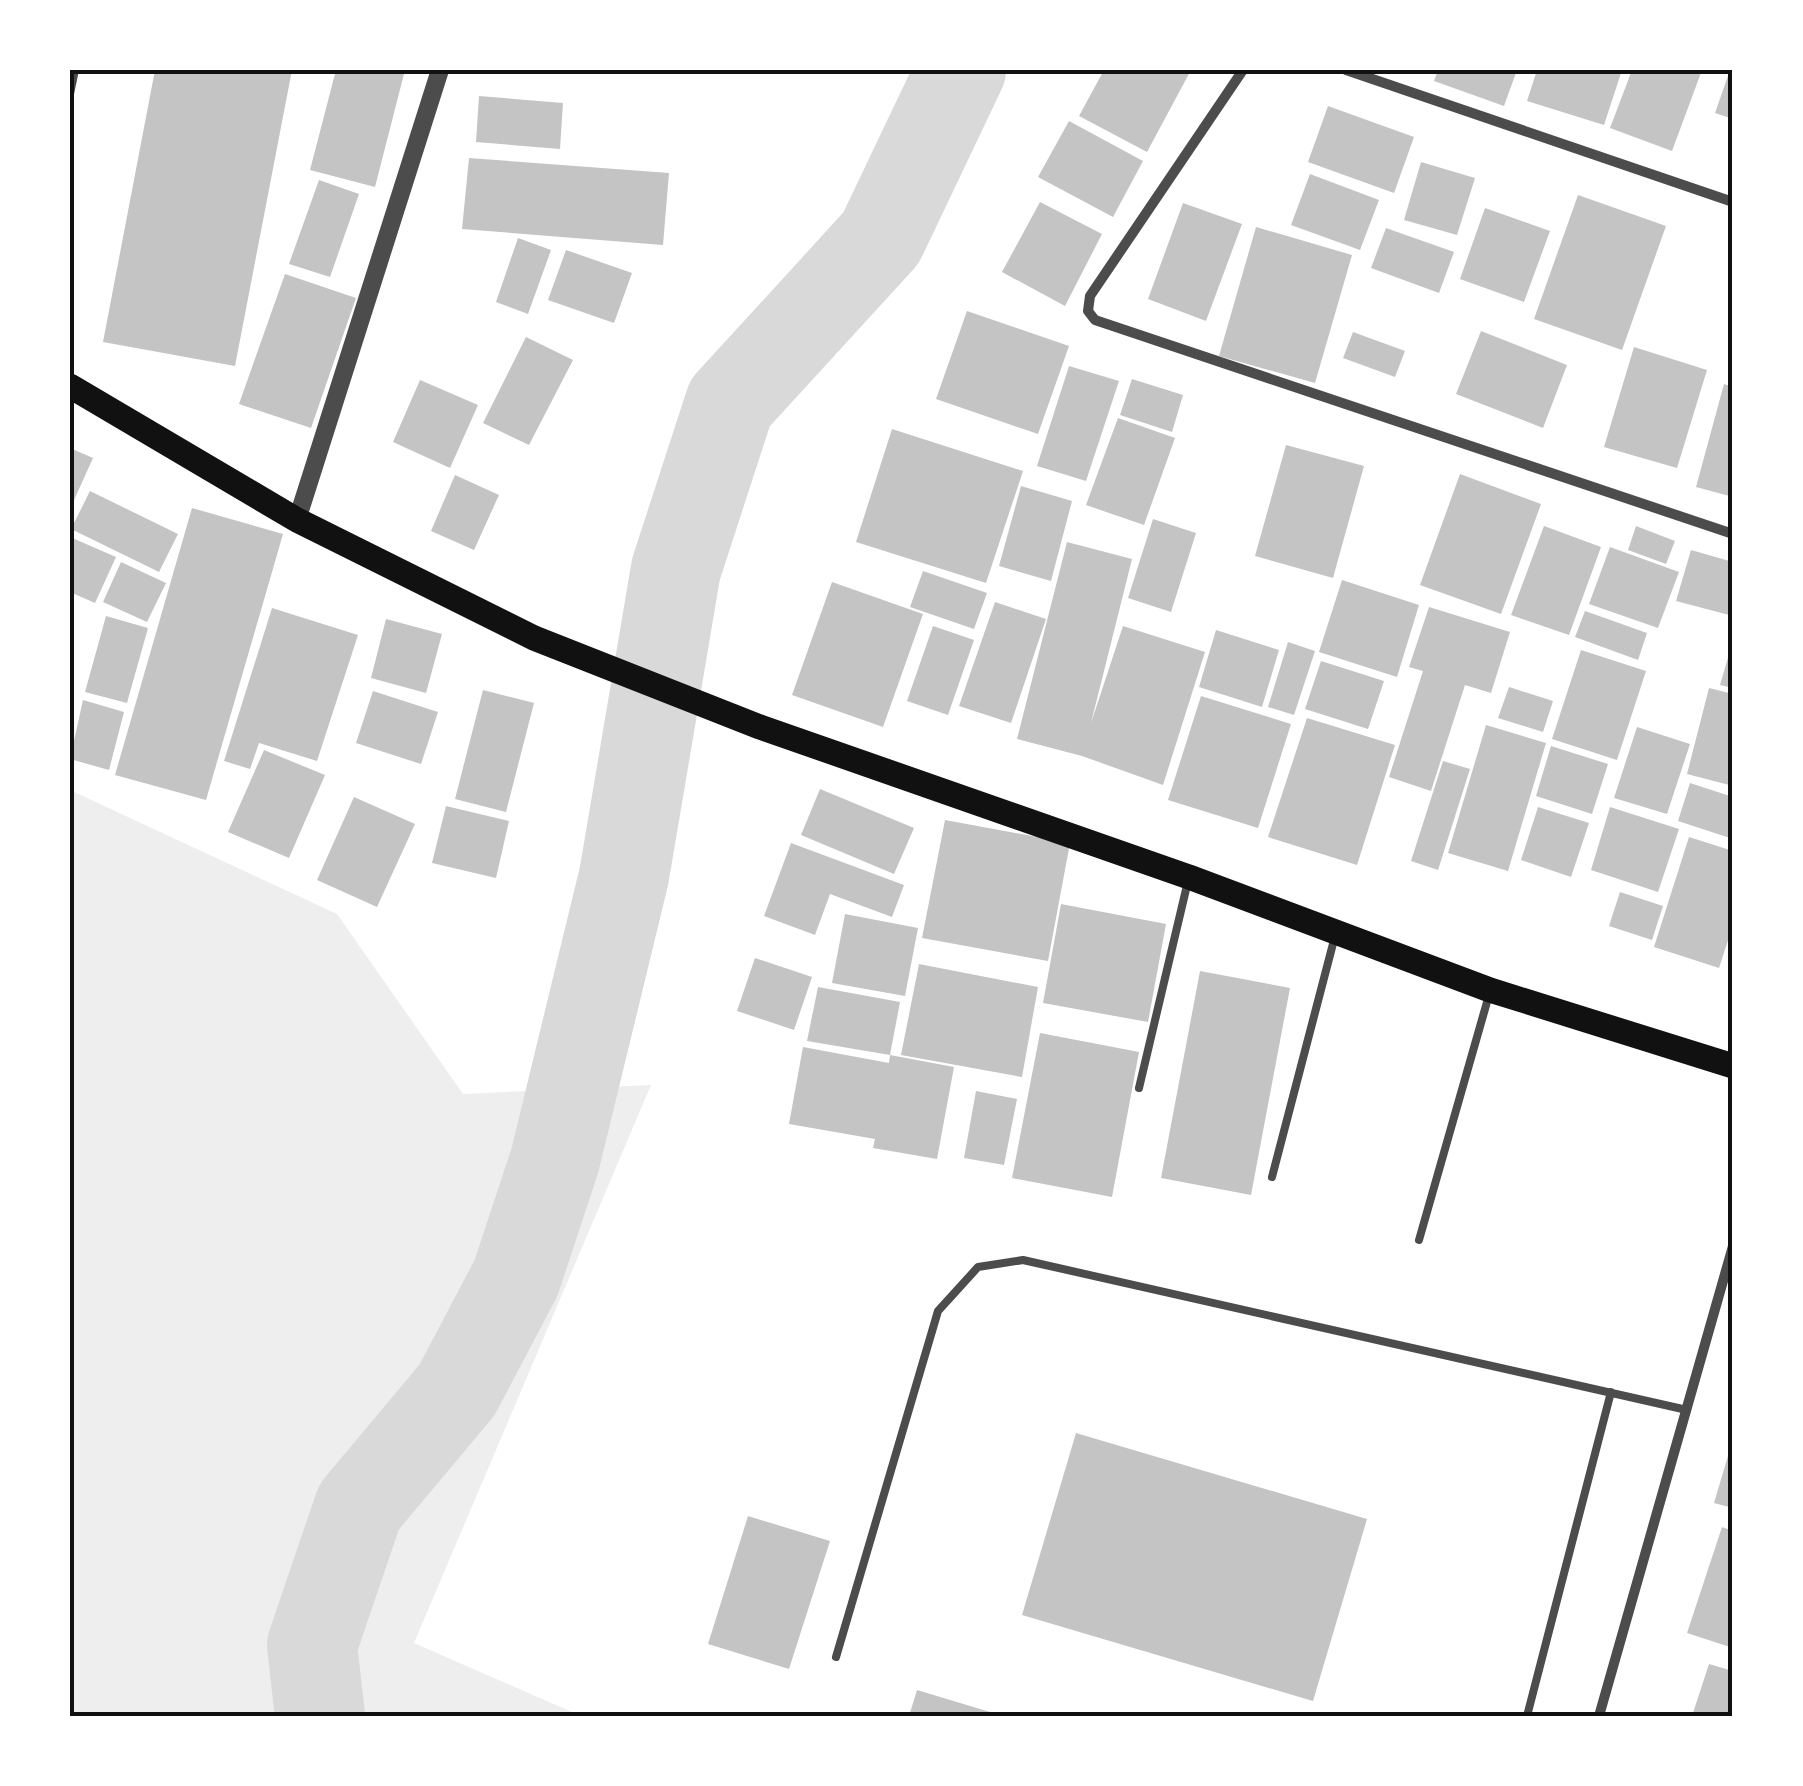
<svg xmlns="http://www.w3.org/2000/svg" width="1803" height="1786" font-family="Helvetica,sans-serif">
	<rect width="100%" height="100%" fill="#fff"/>
	<path fill="#eee" d="M 70,790 L 337,914 L 463,1094 L 651,1085 L 414,1643 L 581,1716 L 70,1716 Z"/>
	<g fill="none" stroke-linecap="round" stroke-linejoin="round">
		<path stroke="#d9d9d9" stroke-width="90" d="M 320,1716 L 312,1645 L 359,1507 L 457,1390 L 516,1278 L 555,1160 L 624,876 L 676,569 L 730,403 L 881,238 L 961,70"/>
	</g>
	<path fill="#c4c4c4" d="M 155,70 L 292,70 L 235,366 L 103,342 Z
		M 336,70 L 405,70 L 375,187 L 310,170 Z
		M 1104,70 L 1191,70 L 1147,152 L 1079,116 Z
		M 1438,70 L 1517,70 L 1504,106 L 1434,81 Z
		M 1537,70 L 1622,70 L 1604,125 L 1527,101 Z
		M 1632,70 L 1702,70 L 1672,151 L 1610,128 Z
		M 1730,70 L 1733,70 L 1733,119 L 1715,113 Z
		M 479,96 L 563,103 L 560,149 L 476,142 Z
		M 1328,106 L 1414,137 L 1394,193 L 1308,162 Z
		M 1069,121 L 1143,161 L 1113,217 L 1038,177 Z
		M 469,158 L 669,173 L 663,245 L 462,229 Z
		M 1421,162 L 1475,178 L 1457,235 L 1404,220 Z
		M 1310,174 L 1379,200 L 1360,250 L 1291,225 Z
		M 319,180 L 359,194 L 330,277 L 289,264 Z
		M 1578,195 L 1666,226 L 1622,350 L 1534,319 Z
		M 1040,202 L 1102,234 L 1065,306 L 1002,272 Z
		M 1183,203 L 1242,224 L 1206,321 L 1148,299 Z
		M 1485,208 L 1550,231 L 1524,302 L 1460,279 Z
		M 1256,227 L 1352,255 L 1315,383 L 1219,356 Z
		M 1386,228 L 1454,252 L 1439,293 L 1371,268 Z
		M 518,238 L 551,250 L 528,314 L 496,302 Z
		M 566,250 L 632,273 L 614,323 L 548,300 Z
		M 285,274 L 356,298 L 311,428 L 239,404 Z
		M 967,311 L 1069,346 L 1038,434 L 936,399 Z
		M 1481,331 L 1567,365 L 1543,428 L 1456,394 Z
		M 1353,332 L 1405,351 L 1395,377 L 1343,358 Z
		M 526,337 L 573,360 L 529,445 L 483,423 Z
		M 1634,347 L 1707,370 L 1677,468 L 1604,447 Z
		M 1069,366 L 1119,381 L 1086,481 L 1037,466 Z
		M 1132,379 L 1183,395 L 1172,432 L 1120,415 Z
		M 420,380 L 478,405 L 450,468 L 393,442 Z
		M 1724,384 L 1733,387 L 1733,497 L 1696,487 Z
		M 1118,418 L 1175,438 L 1144,525 L 1086,505 Z
		M 892,429 L 1023,471 L 986,583 L 856,542 Z
		M 1286,445 L 1364,466 L 1333,578 L 1255,556 Z
		M 70,448 L 93,458 L 70,509 Z
		M 1460,474 L 1541,504 L 1501,614 L 1420,585 Z
		M 455,475 L 499,495 L 474,550 L 431,531 Z
		M 1021,486 L 1072,501 L 1051,581 L 999,566 Z
		M 90,491 L 178,534 L 159,572 L 71,529 Z
		M 192,508 L 283,534 L 206,800 L 115,775 Z
		M 1153,519 L 1196,533 L 1171,612 L 1128,598 Z
		M 1544,526 L 1601,547 L 1569,635 L 1511,615 Z
		M 1636,526 L 1675,541 L 1666,564 L 1628,550 Z
		M 70,537 L 116,557 L 95,603 L 70,592 Z
		M 1067,542 L 1132,559 L 1091,723 L 1123,626 L 1205,652 L 1163,785 L 1082,756 L 1017,739 Z
		M 1610,547 L 1679,572 L 1658,628 L 1589,604 Z
		M 1691,550 L 1733,562 L 1733,616 L 1676,601 Z
		M 121,562 L 166,583 L 147,622 L 103,602 Z
		M 923,571 L 987,593 L 974,629 L 910,607 Z
		M 1342,580 L 1419,605 L 1397,677 L 1319,652 Z
		M 832,582 L 923,614 L 883,727 L 792,695 Z
		M 995,602 L 1046,619 L 1011,723 L 959,706 Z
		M 1429,607 L 1510,632 L 1491,693 L 1465,685 L 1431,791 L 1389,777 L 1423,671 L 1409,667 Z
		M 272,608 L 358,635 L 317,761 L 259,743 L 250,769 L 224,761 Z
		M 1585,611 L 1647,633 L 1638,660 L 1575,637 Z
		M 106,616 L 148,628 L 127,703 L 85,692 Z
		M 386,619 L 442,634 L 426,693 L 371,678 Z
		M 933,626 L 974,640 L 948,715 L 907,701 Z
		M 1216,630 L 1279,650 L 1262,707 L 1199,687 Z
		M 1288,642 L 1315,651 L 1294,715 L 1268,707 Z
		M 1732,644 L 1733,644 L 1733,688 L 1720,685 Z
		M 1581,650 L 1646,671 L 1617,760 L 1552,739 Z
		M 1321,661 L 1384,681 L 1368,729 L 1305,709 Z
		M 1509,687 L 1553,701 L 1543,732 L 1498,718 Z
		M 1709,688 L 1733,694 L 1733,786 L 1687,774 Z
		M 483,690 L 534,703 L 506,812 L 455,799 Z
		M 373,691 L 438,712 L 421,764 L 356,743 Z
		M 1201,696 L 1291,724 L 1258,828 L 1168,800 Z
		M 83,700 L 124,712 L 109,770 L 70,759 Z
		M 1307,718 L 1395,745 L 1357,865 L 1268,837 Z
		M 1486,725 L 1546,743 L 1508,871 L 1448,853 Z
		M 1637,727 L 1690,744 L 1667,814 L 1614,798 Z
		M 1551,746 L 1608,764 L 1592,814 L 1536,796 Z
		M 264,750 L 325,775 L 289,858 L 228,832 Z
		M 1443,761 L 1470,769 L 1438,870 L 1411,861 Z
		M 1690,783 L 1733,797 L 1733,839 L 1678,821 Z
		M 820,789 L 914,828 L 894,874 L 801,835 Z
		M 354,797 L 415,824 L 377,907 L 317,880 Z
		M 446,806 L 509,821 L 496,878 L 432,863 Z
		M 1538,807 L 1589,823 L 1571,877 L 1521,860 Z
		M 1610,807 L 1679,829 L 1658,892 L 1591,870 Z
		M 945,820 L 1070,843 L 1048,961 L 922,938 Z
		M 1689,837 L 1733,851 L 1733,925 L 1719,968 L 1654,947 Z
		M 791,843 L 904,885 L 892,917 L 830,894 L 815,935 L 764,916 Z
		M 1620,892 L 1663,906 L 1652,940 L 1609,926 Z
		M 1061,904 L 1166,924 L 1148,1022 L 1043,1003 Z
		M 845,914 L 918,928 L 905,996 L 832,983 Z
		M 755,958 L 812,977 L 794,1030 L 737,1011 Z
		M 919,964 L 1038,987 L 1022,1077 L 901,1055 Z
		M 1200,971 L 1290,988 L 1251,1195 L 1161,1178 Z
		M 818,987 L 900,1002 L 890,1055 L 807,1041 Z
		M 1040,1033 L 1139,1052 L 1112,1197 L 1012,1178 Z
		M 803,1047 L 889,1063 L 890,1055 L 954,1067 L 937,1159 L 873,1148 L 875,1139 L 789,1124 Z
		M 976,1091 L 1017,1099 L 1004,1165 L 964,1158 Z
		M 1076,1433 L 1367,1519 L 1313,1701 L 1022,1615 Z
		M 1733,1439 L 1733,1508 L 1714,1503 Z
		M 748,1516 L 830,1541 L 789,1669 L 708,1644 Z
		M 1722,1527 L 1733,1531 L 1733,1648 L 1687,1633 Z
		M 1709,1664 L 1733,1671 L 1733,1716 L 1692,1716 Z
		M 917,1690 L 1000,1715 L 1000,1716 L 909,1716 Z"/>
	<g fill="none" stroke-linecap="round" stroke-linejoin="round">
		<path stroke="#4c4c4c" stroke-width="8" d="M 70,94 L 75,70
			M 1139,1088 L 1188,881
			M 1272,1177 L 1335,936
			M 1419,1240 L 1489,995
			M 836,1657 L 938,1311 L 978,1267 L 1023,1260 L 1687,1410
			M 1527,1716 L 1611,1392"/>
		<path stroke="#4c4c4c" stroke-width="10" d="M 1243,70 L 1090,296 L 1088,311 L 1095,320 L 1733,534
			M 1346,70 L 1733,202
			M 1599,1716 L 1733,1246"/>
		<path stroke="#4c4c4c" stroke-width="18" d="M 297,520 L 440,70"/>
		<path stroke="#111" stroke-width="25" d="M 70,386 L 297,520 L 534,638 L 760,727 L 1189,877 L 1490,990 L 1733,1066"/>
	</g>
	<rect width="1803" height="1786" fill="none" stroke="#ffffff" stroke-width="145"/>
	<rect x="72" y="72" width="1658" height="1642" fill="none" stroke="#111" stroke-width="4"/>
</svg>
